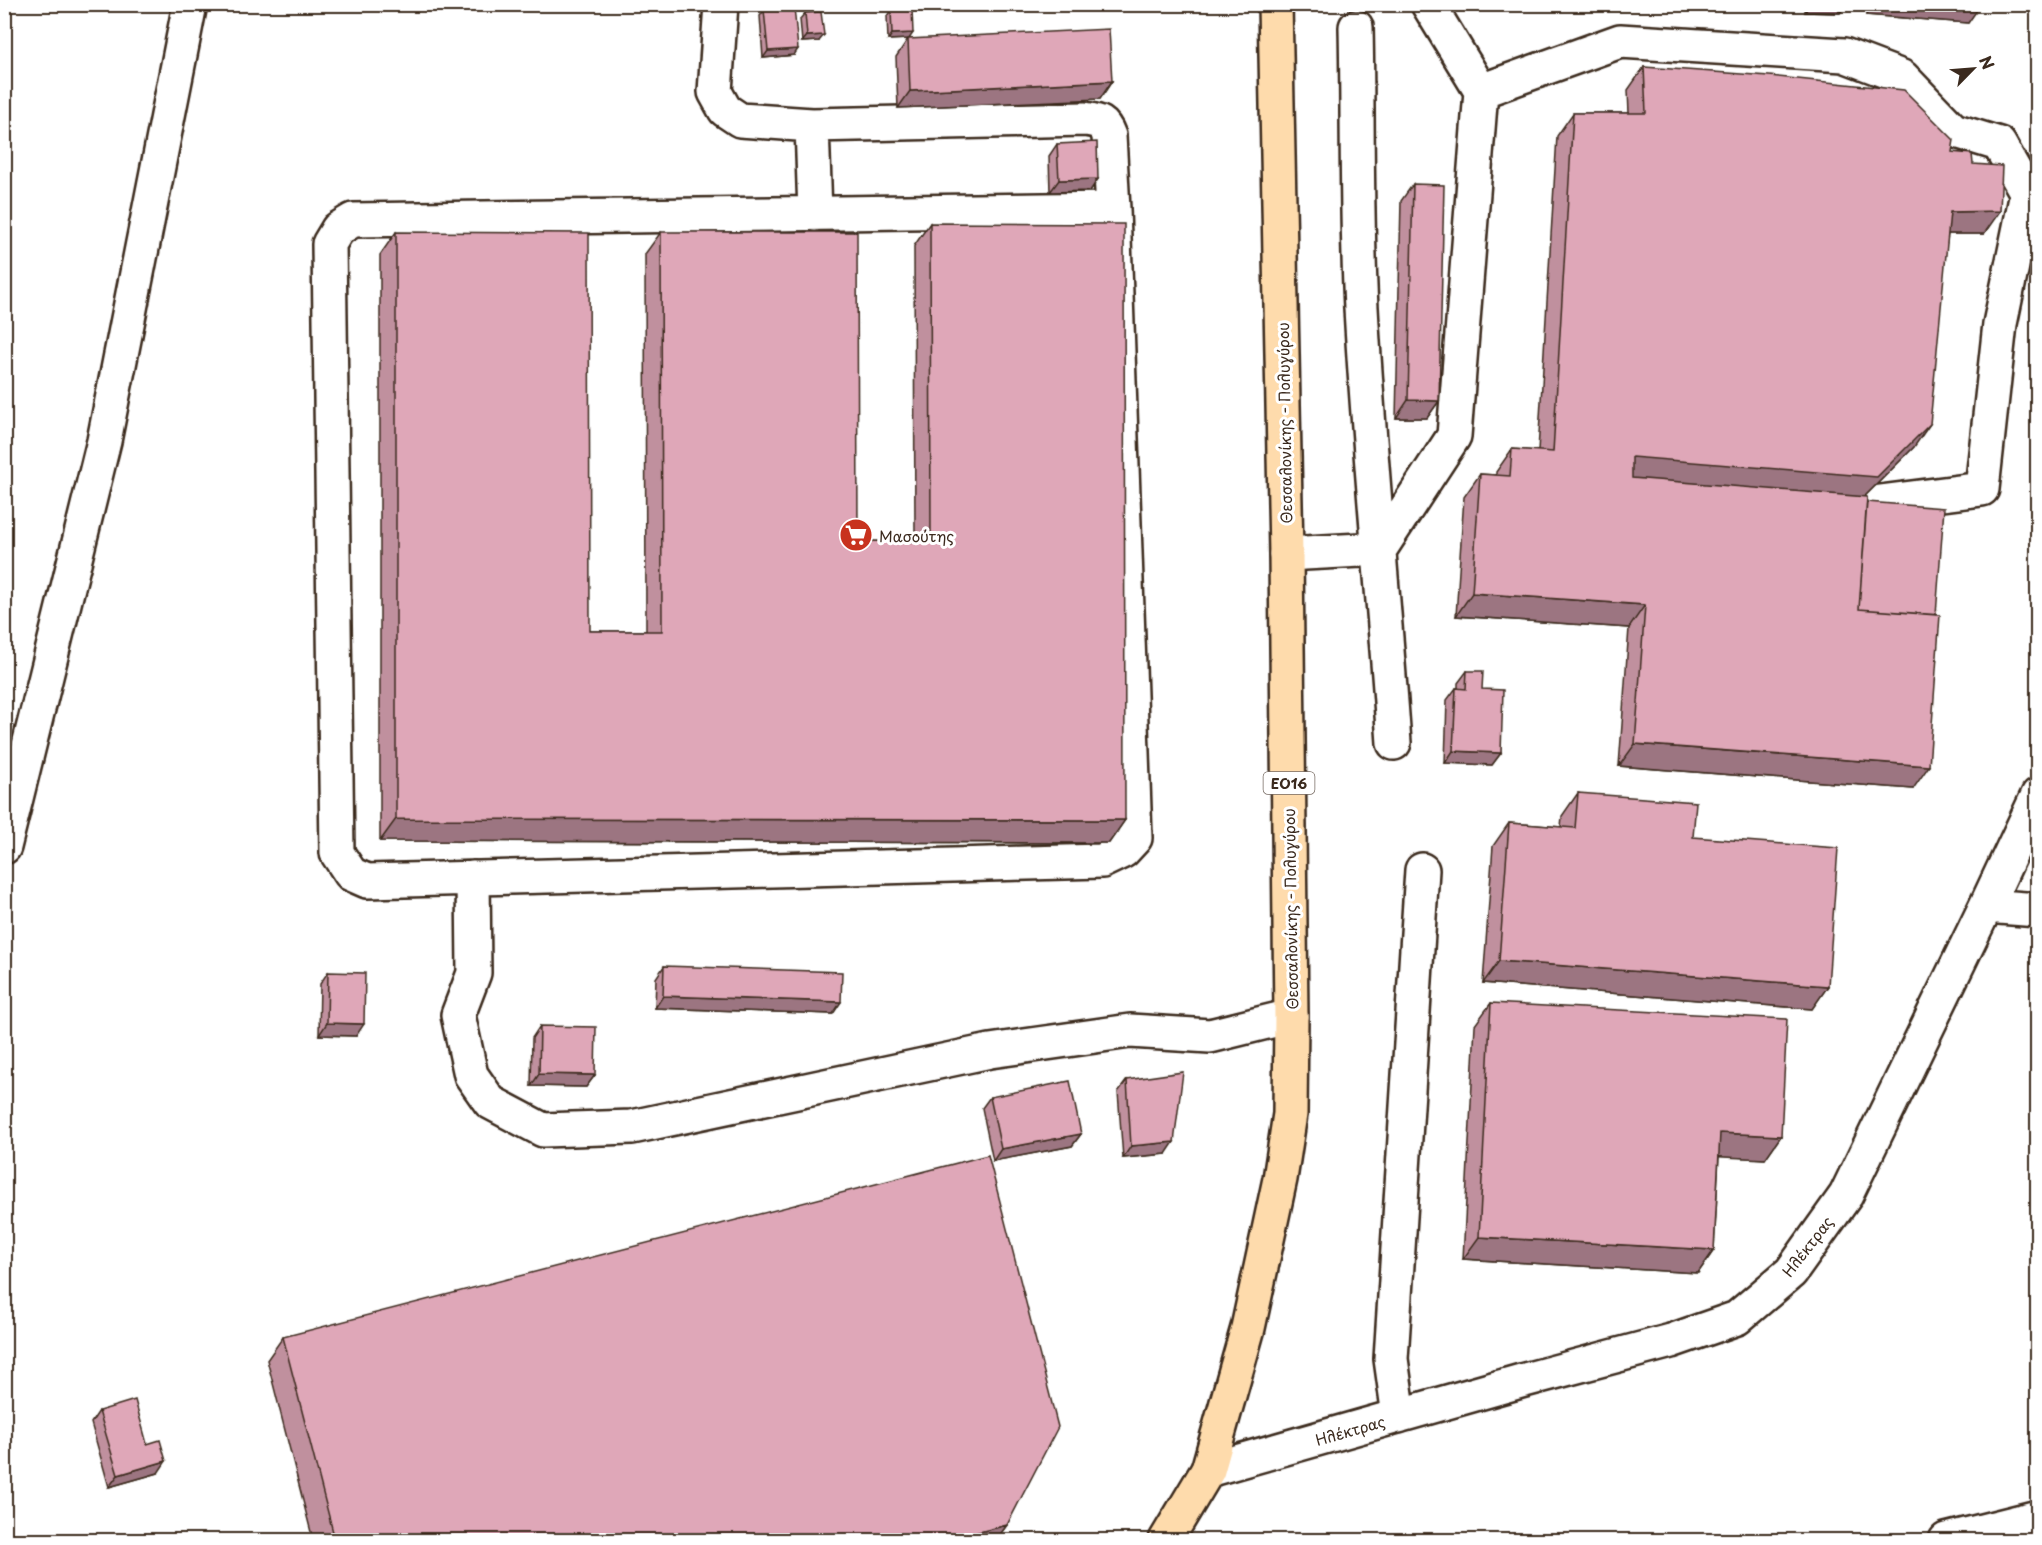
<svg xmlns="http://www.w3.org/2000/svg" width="2042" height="1545" font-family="'Playpen Sans',sans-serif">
	<rect width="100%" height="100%" fill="#fff"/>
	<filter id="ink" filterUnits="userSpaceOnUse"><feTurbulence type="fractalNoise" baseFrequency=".0167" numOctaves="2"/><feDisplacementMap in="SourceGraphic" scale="12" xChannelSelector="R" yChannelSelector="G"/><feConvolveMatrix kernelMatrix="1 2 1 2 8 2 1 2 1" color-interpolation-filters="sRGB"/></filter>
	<g filter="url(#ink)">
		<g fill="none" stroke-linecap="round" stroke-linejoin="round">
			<g stroke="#3b2a1e" stroke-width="38">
				<path id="minor" d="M 721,4 L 715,92 L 725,110 L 740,120 L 812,125 L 1085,119 C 1099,121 1104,122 1109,136 L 1113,209
					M 1428,4 L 1481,91
					M 1356,27 C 1358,120 1356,215 1361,308 C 1369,453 1384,598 1394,743
					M 812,125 L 815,214
					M 1113,209 L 1135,838 L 1123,851 L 1102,861 L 367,881 L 351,874 L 337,853 L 329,244 L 338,229 L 353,220 Z
					M 1286,554 L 1380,549 L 1454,436 L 1481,91 L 1620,41 L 1844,55 L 1902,77 L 1953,130 L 1999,144 L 2027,193 L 2000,324 L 1982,489 L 1880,502
					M 4,847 L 104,441 L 190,4
					M 473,878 L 474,973 L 458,1015 L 471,1075 L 490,1102 L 543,1130 L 632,1127 L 990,1051 L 1130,1031 L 1210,1036 L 1291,1016
					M 1986,906 L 2038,910
					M 1399,1416 L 1391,1359 L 1422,870
					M 1208,1470 L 1521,1381 L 1671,1341 L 1737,1318 L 1791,1272 L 1846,1195 L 1986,906 L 2038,795
					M 1946,1540 L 2038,1517"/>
			</g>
			<g stroke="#3b2a1e" stroke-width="38">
				<path id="major" d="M 1166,1540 L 1208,1470 L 1248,1328 L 1280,1179 L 1290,1114 L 1291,1016 L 1286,554 L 1275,4"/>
			</g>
			<use href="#minor" stroke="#fff" stroke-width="33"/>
			<use href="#major" stroke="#fedbac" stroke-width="33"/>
		</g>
		<path fill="#c0909e" stroke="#3b2a1e" stroke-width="1.5" d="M 1805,4 L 1846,4 L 1840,13 L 1805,12 Z
			M 1867,4 L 1980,4 L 1968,23 L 1866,15 Z
			M 764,10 L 794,55 L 763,58 L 760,16 Z
			M 891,10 L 909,39 L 1112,81 L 1100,99 L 898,108 L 896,57 L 908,39 L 888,40 L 887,16 Z
			M 805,13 L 819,41 L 802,42 L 800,19 Z
			M 1644,67 L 1952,152 L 1984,234 L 1948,234 L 1914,447 L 1864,497 L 1867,502 L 1913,789 L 1619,766 L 1629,628 L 1456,616 L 1464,497 L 1480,474 L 1496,475 L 1496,472 L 1512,449 L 1538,451 L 1557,136 L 1573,113 L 1629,113 L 1628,90 Z
			M 1057,144 L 1098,179 L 1090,191 L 1050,192 L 1049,156 Z
			M 1413,184 L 1439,401 L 1427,418 L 1396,418 L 1401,201 Z
			M 930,223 L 1125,820 L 1109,843 L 380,841 L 380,255 L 396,232 L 590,631 L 646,631 L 645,254 L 661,232 L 858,541 L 915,542 L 914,246 Z
			M 1467,671 L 1482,689 L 1501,753 L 1492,765 L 1445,763 L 1447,700 L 1456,688 L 1458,688 L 1458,683 Z
			M 1578,793 L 1693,837 L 1828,986 L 1812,1009 L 1483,983 L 1493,846 L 1509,823 L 1561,827 L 1562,816 Z
			M 664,966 L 833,1014 L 655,1008 L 656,978 Z
			M 328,972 L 356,1036 L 319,1035 L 320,984 Z
			M 1491,1003 L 1781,1136 L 1765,1159 L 1719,1156 L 1714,1250 L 1698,1273 L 1463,1259 L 1475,1025 Z
			M 540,1026 L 595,1075 L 586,1087 L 531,1086 L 532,1038 Z
			M 1127,1080 L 1166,1154 L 1123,1158 L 1118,1092 Z
			M 990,1097 L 1081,1134 L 1072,1146 L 993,1161 L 982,1108 Z
			M 283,1337 L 1007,1525 L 996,1540 L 313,1540 L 267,1360 Z
			M 99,1411 L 158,1473 L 109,1487 L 91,1423 Z"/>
		<path fill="#9c7581" stroke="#3b2a1e" stroke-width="1.5" d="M 1381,4 L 1403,4 L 1402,7 L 1379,7 Z
			M 1810,4 L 1846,4 L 1840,13 L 1805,12 Z
			M 1873,4 L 1964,4 L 1980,6 L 1968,23 L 1866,15 Z
			M 913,33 L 909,39 L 888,40 L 892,34 Z
			M 824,35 L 819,41 L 802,42 L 807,36 Z
			M 798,49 L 794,55 L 763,58 L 768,51 Z
			M 1112,81 L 1100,99 L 898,108 L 910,91 Z
			M 1098,179 L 1090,191 L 1050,192 L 1059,180 Z
			M 2000,211 L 1984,234 L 1934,234 L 1950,212 Z
			M 1408,400 L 1439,401 L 1427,418 L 1396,418 Z
			M 1930,424 L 1914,447 L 1861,500 L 1616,479 L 1632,457 Z
			M 1472,593 L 1645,605 L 1629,628 L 1456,616 Z
			M 1635,744 L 1929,766 L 1913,789 L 1619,766 Z
			M 1453,751 L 1501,753 L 1492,765 L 1445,763 Z
			M 396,819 L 1125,820 L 1109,843 L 380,841 Z
			M 1499,961 L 1828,986 L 1812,1009 L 1483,983 Z
			M 663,996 L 841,1002 L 833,1014 L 655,1008 Z
			M 327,1023 L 364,1024 L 356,1036 L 319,1035 Z
			M 539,1074 L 595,1075 L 586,1087 L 531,1086 Z
			M 1720,1133 L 1781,1136 L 1765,1159 L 1704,1156 Z
			M 1081,1134 L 1072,1146 L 993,1161 L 1001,1149 Z
			M 1174,1142 L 1166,1154 L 1123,1158 L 1131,1146 Z
			M 1479,1237 L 1714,1250 L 1698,1273 L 1463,1259 Z
			M 166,1461 L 158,1473 L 109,1487 L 118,1475 Z
			M 1007,1525 L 996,1540 L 947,1540 Z"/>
		<path fill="#dfa7b8" stroke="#3b2a1e" stroke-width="1.5" d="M 1964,4 L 1980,4 L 1980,6 Z
			M 794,7 L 798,49 L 768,51 L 764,10 Z
			M 912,9 L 913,33 L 892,34 L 891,10 Z
			M 821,12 L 824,35 L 807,36 L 805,13 Z
			M 1109,29 L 1112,81 L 910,91 L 908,39 Z
			M 1644,67 L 1769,76 L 1904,90 L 1954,140 L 1952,152 L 1972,154 L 1973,164 L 2002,166 L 2000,211 L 1950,212 L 1930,424 L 1877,477 L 1632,457 L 1632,478 L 1867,497 L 1859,609 L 1940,615 L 1929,766 L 1635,744 L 1645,605 L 1472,593 L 1480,474 L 1510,476 L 1512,449 L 1553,452 L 1573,113 L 1646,113 Z
			M 1097,142 L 1098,179 L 1059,180 L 1057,144 Z
			M 1413,184 L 1444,185 L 1439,401 L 1408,400 Z
			M 930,223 L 1124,224 L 1125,820 L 396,819 L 396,232 L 589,233 L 590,631 L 662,631 L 661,232 L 857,232 L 858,541 L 931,542 Z
			M 1867,502 L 1944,508 L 1936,615 L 1859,609 Z
			M 1467,671 L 1483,671 L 1482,689 L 1503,690 L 1501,753 L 1453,751 L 1456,688 L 1466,689 Z
			M 1578,793 L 1696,802 L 1693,837 L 1838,848 L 1828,986 L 1499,961 L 1509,823 L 1575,828 Z
			M 664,966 L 842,972 L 841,1002 L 663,996 Z
			M 328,972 L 365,973 L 364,1024 L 327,1023 Z
			M 1491,1003 L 1787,1019 L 1781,1136 L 1720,1133 L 1714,1250 L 1479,1237 Z
			M 540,1026 L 596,1027 L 595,1075 L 539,1074 Z
			M 1183,1072 L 1174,1142 L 1131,1146 L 1127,1080 Z
			M 1070,1081 L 1081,1134 L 1001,1149 L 990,1097 Z
			M 988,1155 L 1058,1427 L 1007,1525 L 947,1540 L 335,1540 L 283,1337 Z
			M 135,1400 L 147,1444 L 160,1440 L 166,1461 L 118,1475 L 99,1411 Z"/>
	</g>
	<defs>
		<g id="supermarket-disc" transform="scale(1.725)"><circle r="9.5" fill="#c8321e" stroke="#fff"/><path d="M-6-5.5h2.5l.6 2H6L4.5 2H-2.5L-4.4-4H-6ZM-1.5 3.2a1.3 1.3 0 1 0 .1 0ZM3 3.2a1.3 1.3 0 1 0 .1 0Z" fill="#fff"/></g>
	</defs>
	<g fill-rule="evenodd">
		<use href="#supermarket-disc" x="856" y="535"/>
	</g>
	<g text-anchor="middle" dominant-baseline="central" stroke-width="6" stroke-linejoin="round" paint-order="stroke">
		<rect fill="#fff" stroke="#766a62" stroke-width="1.5" x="1263.5" y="772" width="51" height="22" rx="4.5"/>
		<g font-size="14" font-weight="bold" fill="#3b2a1e">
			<text x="1289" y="783">ΕΟ16</text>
		</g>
		<g font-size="15" fill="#3b2a1e" stroke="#fff">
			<text transform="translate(1284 423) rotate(-91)">Θεσσαλονίκης - Πολυγύρου</text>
			<text transform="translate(1290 909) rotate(-91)">Θεσσαλονίκης - Πολυγύρου</text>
			<text transform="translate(1807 1246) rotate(-52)">Ηλέκτρας</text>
			<text transform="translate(1350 1430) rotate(-16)">Ηλέκτρας</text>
		</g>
		<g font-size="15" fill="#3b2a1e" stroke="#fff" text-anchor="start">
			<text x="879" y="535">Μασούτης</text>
		</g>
	</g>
	<rect width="2042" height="1545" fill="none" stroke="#fff" stroke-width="24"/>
	<rect x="12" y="12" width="2018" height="1521" fill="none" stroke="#3b2a1e" stroke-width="2" filter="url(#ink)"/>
	<g transform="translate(1973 69) rotate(65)" stroke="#ffffff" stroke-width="4.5" paint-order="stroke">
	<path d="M0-4.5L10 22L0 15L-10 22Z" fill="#3b2a1e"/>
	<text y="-9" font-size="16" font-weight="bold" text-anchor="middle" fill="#3b2a1e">N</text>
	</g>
</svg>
